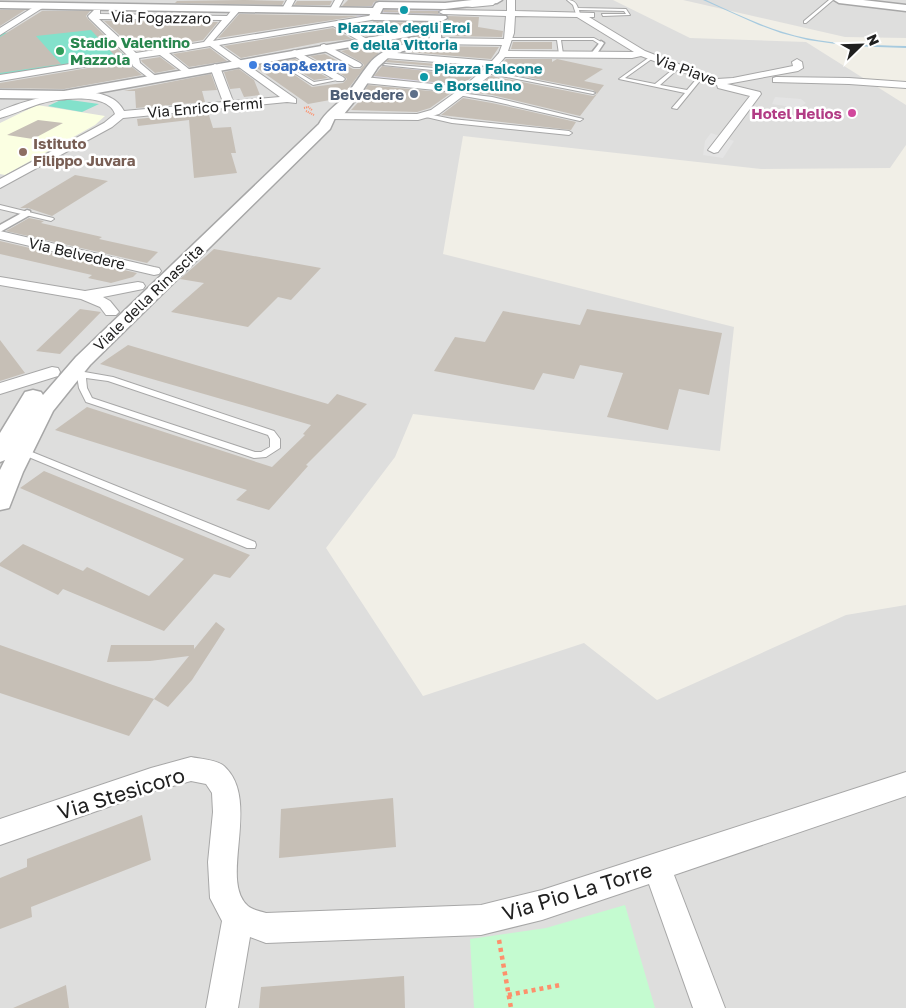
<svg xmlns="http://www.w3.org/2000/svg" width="906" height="1008" font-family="'Golos Text',sans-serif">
	<rect width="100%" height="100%" fill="#f1efe7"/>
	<path fill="#dededd" d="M 0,0 L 613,0 L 690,38 L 806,42 L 906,105 L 906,145 L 890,168 L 761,169 L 463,136 L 443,254 L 734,327 L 720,451 L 413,414 L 395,457 L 326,548 L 423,696 L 584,643 L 657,700 L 846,615 L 906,605 L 906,1008 L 0,1008 Z
		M 683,0 L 906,0 L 906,38 L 845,37 Z"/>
	<path fill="#fbffe2" d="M 37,105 L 105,116 L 95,125 L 5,175 L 0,174 L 0,123 Z"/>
	<path fill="#c4fbd0" d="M 625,905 L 655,1008 L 474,1008 L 470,939 L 546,928 Z"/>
	<path fill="#83e1cb" d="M 92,24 L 124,55 L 0,75 L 0,33 L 39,31 Z
		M 63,99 L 99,104 L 82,112 L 48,106 Z"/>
	<path fill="#e4e4e4" d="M 775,97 L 801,99 L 806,103 L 798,108 L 772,104 Z
		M 711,133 L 734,141 L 723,158 L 703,155 L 705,141 Z"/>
	<path fill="#dddbe7" d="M 370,3 L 449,4 L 445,7 L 441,20 L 367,20 L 356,17 L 358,14 L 367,7 Z
		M 382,66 L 476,74 L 460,88 L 372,79 Z"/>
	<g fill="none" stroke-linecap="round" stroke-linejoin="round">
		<path fill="#a6cadf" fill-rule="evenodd" d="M 703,0 L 706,0 C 739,15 771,31 806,38 C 839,45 873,45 906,46 L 906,48 L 850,46 L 808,40 L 781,33 L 759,25 Z"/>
	</g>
	<path fill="#c6bfb6" d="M 244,0 L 284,1 L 282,5 L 175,3 L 177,1 Z
		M 348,0 L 453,0 L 379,0 L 374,2 L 372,6 L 342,6 Z
		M 297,1 L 332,1 L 330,5 L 294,5 Z
		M 0,10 L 25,10 L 0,26 Z
		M 384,10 L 438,11 L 439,14 L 383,12 Z
		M 42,11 L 90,11 L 86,16 L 88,19 L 123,54 L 114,55 L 91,30 L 36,36 L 61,64 L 0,73 L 0,37 Z
		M 239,14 L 358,16 L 218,38 Z
		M 448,16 L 479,17 L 478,27 L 503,31 L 502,37 L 443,36 L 442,31 L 436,28 L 430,30 L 428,37 L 396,45 L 383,50 L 385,47 L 379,44 L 417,37 L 420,32 L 413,28 L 366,36 L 348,26 L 373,22 L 442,23 L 448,20 Z
		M 104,21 L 218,22 L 203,40 L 137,51 Z
		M 333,28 L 352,39 L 323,42 L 241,58 L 224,46 Z
		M 513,42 L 552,42 L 552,49 L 511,49 Z
		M 365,46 L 379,53 L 368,63 L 341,98 L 308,104 L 254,66 L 295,59 L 300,62 L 285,65 L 283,67 L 312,87 L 343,83 L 347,79 L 344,76 L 310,56 L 325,54 L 353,69 L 360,69 L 364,65 L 361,62 L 341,51 Z
		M 433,46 L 499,47 L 491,59 L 407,52 Z
		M 210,48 L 227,61 L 189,67 L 173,54 Z
		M 160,57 L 176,69 L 155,73 L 142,62 L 141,60 Z
		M 506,59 L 552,59 L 552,62 L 557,59 L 603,69 L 584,81 L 604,85 L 580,116 L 492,95 L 471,92 L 491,76 L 593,96 L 597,94 L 593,90 L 496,71 Z
		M 388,60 L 473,67 L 470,69 L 386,62 Z
		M 129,61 L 132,67 L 142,75 L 64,89 L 0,88 L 0,83 Z
		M 308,66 L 328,78 L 314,80 L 296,69 Z
		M 382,66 L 472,76 L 483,68 L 462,85 L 374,76 Z
		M 239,69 L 254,80 L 260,95 L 244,97 L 240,88 L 230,89 L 224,72 Z
		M 211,74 L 217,90 L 202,91 L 205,102 L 136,108 L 135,91 L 124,91 Z
		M 368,85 L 451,93 L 430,108 L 417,112 L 351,110 L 367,93 L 363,94 Z
		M 463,98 L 492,103 L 576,122 L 571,130 L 441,115 Z
		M 208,112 L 213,128 L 231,127 L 236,153 L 231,153 L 237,173 L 194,178 L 189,120 L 138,126 L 137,119 Z
		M 38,120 L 63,123 L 33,139 L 7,135 Z
		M 75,175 L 108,181 L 52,216 L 28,208 L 20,208 Z
		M 29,218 L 44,221 L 41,223 L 102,237 L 99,239 L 158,252 L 147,263 L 6,231 Z
		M 0,241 L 137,273 L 133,277 L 111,283 L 88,278 L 92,275 L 0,254 Z
		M 214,249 L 321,268 L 291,300 L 278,297 L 248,327 L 171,312 L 204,283 L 180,279 Z
		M 80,309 L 101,312 L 60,354 L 36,351 Z
		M 587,309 L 722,333 L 709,395 L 679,389 L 668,430 L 607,417 L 623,373 L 580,365 L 574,379 L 543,373 L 534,390 L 434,371 L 455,337 L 485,342 L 503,311 L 580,325 Z
		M 0,340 L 25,373 L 0,381 Z
		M 128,345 L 328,404 L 337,394 L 367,404 L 306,465 L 308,466 L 269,510 L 236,500 L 247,490 L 55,430 L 87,407 L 272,467 L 305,435 L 303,434 L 311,425 L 100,364 Z
		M 44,471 L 250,555 L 230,578 L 214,574 L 164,631 L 63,589 L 58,595 L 0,566 L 0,563 L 23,544 L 83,571 L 87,567 L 149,596 L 184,559 L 20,488 Z
		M 216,622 L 225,629 L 192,680 L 168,707 L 154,699 L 189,656 L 150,661 L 107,662 L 111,645 L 194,645 L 194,649 Z
		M 0,645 L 110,684 L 154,699 L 129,736 L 0,693 Z
		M 393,798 L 396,847 L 279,858 L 281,809 Z
		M 142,815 L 151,860 L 31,907 L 32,917 L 0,929 L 0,878 L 27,867 L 27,859 Z
		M 404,976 L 405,1008 L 259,1008 L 261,987 Z
		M 66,985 L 69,1008 L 13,1008 Z"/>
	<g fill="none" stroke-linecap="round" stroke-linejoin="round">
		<g stroke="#a7a7a7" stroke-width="2">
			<path id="service" d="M 494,0 L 498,0 L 493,5 L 472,7 L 458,5 L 492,3 Z
				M 567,0 C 573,0 576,2 578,8 L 626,9 L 630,15 L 603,16 L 602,14 L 626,14 L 624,11 L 579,10 L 580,14 L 578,15 L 576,14 L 573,5 Z
				M 829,0 L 833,0 L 806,23 L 804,23 L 804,21 Z
				M 509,38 L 594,38 L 603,43 L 599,44 L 593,40 L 561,40 L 563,54 L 561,55 L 559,54 L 557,40 L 507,40 Z
				M 651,56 L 653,58 L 625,78 L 655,84 L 677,66 L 679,68 L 660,85 L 687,90 L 699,76 L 703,77 L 677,109 L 672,108 L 685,93 L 619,79 Z
				M 312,61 L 314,63 L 291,68 L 314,82 L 340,78 L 342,79 L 313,85 L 285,67 Z
				M 481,62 L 485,63 L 472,74 L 383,65 L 385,64 L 471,71 Z
				M 488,71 L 593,92 L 595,93 L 593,94 L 486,73 Z
				M 460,93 L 492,97 L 583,119 L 580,121 L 492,101 L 458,95 Z
				M 428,114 L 452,119 L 569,131 L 572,133 L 569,135 L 452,123 L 426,117 L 426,115 Z
				M 0,205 L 53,218 L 54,219 L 51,221 L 0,209 Z
				M 73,370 L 113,377 L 274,431 L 280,439 L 280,448 L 266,457 L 254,458 L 86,402 L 79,388 L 77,376 L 69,373 ZM 86,378 L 108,381 L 268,435 L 270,439 L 270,447 L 261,452 L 255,452 L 92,398 L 87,388 Z
				M 22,448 L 255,542 L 256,545 L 255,548 L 247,548 L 19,453 L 17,451 L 19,449 Z"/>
		</g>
		<g stroke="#a7a7a7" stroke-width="3">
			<path id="pedestrian" d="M 601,41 L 604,43 L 596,55 L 591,56 L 590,55 Z
				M 27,210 L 30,211 L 30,215 L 0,232 L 0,225 Z"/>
		</g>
		<g stroke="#a7a7a7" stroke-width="2">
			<path id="minor" d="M 287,0 L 295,0 L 289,11 L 286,11 L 282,9 Z
				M 335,0 L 343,0 L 337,11 L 334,11 L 330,9 Z
				M 507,0 L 515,0 L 515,11 L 594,13 L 594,17 L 589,17 L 645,51 L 717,79 L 733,78 L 793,66 L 792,62 L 797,59 L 802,62 L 803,68 L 798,71 L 727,84 L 760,92 L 761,94 L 718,152 L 714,153 L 708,150 L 750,96 L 718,88 L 717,85 L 641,56 L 632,58 L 505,57 L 488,77 L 439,114 L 418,120 L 330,119 L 325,116 L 330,113 L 417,114 L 431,110 L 456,92 L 364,83 L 359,80 L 364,77 L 463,87 L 488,66 L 385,58 L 380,55 L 385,52 L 492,61 L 499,53 L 502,45 L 433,44 L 429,41 L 433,38 L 504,39 L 506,16 L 443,14 L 439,12 L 443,10 L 507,11 ZM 515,16 L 577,17 L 634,52 L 508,51 L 514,33 Z
				M 40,3 L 47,5 L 0,35 L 0,28 Z
				M 235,6 L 242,8 L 213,41 L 374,15 L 378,17 L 377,19 L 342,25 L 383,48 L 379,51 L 376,50 L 333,26 L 219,45 L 296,99 L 296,103 L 287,102 L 123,118 L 112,127 L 0,188 L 0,179 L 104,123 L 115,114 C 107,91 54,99 36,105 C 24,109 12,115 0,118 L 0,111 C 28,99 106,75 124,111 L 223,102 L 210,67 L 215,64 L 220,67 L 233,101 L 280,97 L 210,46 L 169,53 L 190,70 L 192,72 L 187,75 L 160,55 L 139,58 L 140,63 L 159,79 L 154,82 L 133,66 L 130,59 L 0,81 L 0,75 L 127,55 L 89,18 L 88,16 L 94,10 L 100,10 L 100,14 L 227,16 ZM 99,19 L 222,20 L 204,42 L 136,53 Z
				M 324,44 L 360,63 L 362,65 L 360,67 L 354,67 L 321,49 L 321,45 Z
				M 295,50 L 343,77 L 345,79 L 343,81 L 337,81 L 292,55 L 292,51 Z
				M 776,77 L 849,78 L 906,82 L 906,88 L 849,84 L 773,82 L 773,78 Z
				M 0,231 L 154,267 L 159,268 L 161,271 L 159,274 L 154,275 L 0,239 Z
				M 0,277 L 85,291 L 138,282 L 143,283 L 145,286 L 143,289 L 103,297 L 110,301 L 119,312 L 116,315 L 106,315 L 100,307 L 81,299 L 0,285 Z
				M 52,367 L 58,368 L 60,372 L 58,376 L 0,394 L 0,383 Z
				M 191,757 C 201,759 217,760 224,766 C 262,800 218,881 248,906 C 252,910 261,911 266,913 L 481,905 L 542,890 L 906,772 L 906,796 L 674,875 L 725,1008 L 693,1008 L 649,884 L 542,920 L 481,935 L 266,943 L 250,937 L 238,1008 L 206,1008 L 222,921 L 210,898 L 208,862 L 213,812 L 212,793 L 206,784 L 191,781 L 151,792 L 0,845 L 0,819 L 151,768 Z"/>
		</g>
		<g stroke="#a7a7a7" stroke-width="3">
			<path id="tertiary" d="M 472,0 L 502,0 L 497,3 L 445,9 L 383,8 L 380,14 L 446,16 L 447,18 L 442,21 L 374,20 L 369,17 L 370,14 L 0,8 L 0,2 L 373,8 L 376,3 L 379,2 L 445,3 Z
				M 834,0 L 863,0 L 906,5 L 906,11 L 839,3 Z
				M 413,30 L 418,33 L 417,35 L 64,99 L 0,98 L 0,90 L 64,91 Z
				M 436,30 L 441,33 L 441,38 L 437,43 L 399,52 L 389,57 L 378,67 L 361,93 L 344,114 L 335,118 L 330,129 L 90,365 L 53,411 L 23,472 L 9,508 L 0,510 L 0,470 L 5,460 L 0,462 L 0,433 L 25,392 L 33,390 L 41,392 L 43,395 L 76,357 L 319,124 C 325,112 336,106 345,96 C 354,86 361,74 369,64 C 383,46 408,44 429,39 L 432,31 Z"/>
		</g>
		<path stroke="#fd906c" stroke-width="2" stroke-dasharray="1 1" stroke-linecap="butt" d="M 304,108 L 308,107 L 312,110
			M 306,111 L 314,115"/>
		<path stroke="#fd906c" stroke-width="4.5" stroke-dasharray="4 4" stroke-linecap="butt" d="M 499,940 L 511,1008
			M 508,995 L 560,985"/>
		<use href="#service" fill="#fff" fill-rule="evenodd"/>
		<use href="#pedestrian" fill="#fff" fill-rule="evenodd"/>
		<use href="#minor" fill="#fff" fill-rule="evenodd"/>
		<use href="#tertiary" fill="#fff" fill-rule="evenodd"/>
	</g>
	<g fill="#0f9aa8" stroke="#fff" stroke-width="2">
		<circle cx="404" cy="10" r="5"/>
		<circle cx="424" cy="77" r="5"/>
	</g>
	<circle fill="#2e9e5b" stroke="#fff" stroke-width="2" cx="60" cy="51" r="5"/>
	<circle fill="#3f7fe0" stroke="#fff" stroke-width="2" cx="253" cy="65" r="5"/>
	<circle fill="#5c6f8a" stroke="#fff" stroke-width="2" cx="414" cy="94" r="5"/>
	<circle fill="#d1479c" stroke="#fff" stroke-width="2" cx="852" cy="113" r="5"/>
	<circle fill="#8d6e63" stroke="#fff" stroke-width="2" cx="23" cy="152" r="5"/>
	<g text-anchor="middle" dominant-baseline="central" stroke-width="5" stroke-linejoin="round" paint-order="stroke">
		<g font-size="15" fill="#202020" stroke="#fff">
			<text transform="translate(161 17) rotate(1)">Via Fogazzaro</text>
			<text transform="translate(686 69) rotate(20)">Via Piave</text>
			<text transform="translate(205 107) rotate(-5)">Via Enrico Fermi</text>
			<text transform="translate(77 253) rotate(13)">Via Belvedere</text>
			<text transform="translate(148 297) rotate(-44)">Viale della Rinascita</text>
		</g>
		<g font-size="15" font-weight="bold" fill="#0d838f" stroke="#fff">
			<text x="404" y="27">Piazzale degli Eroi<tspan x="404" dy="17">e della Vittoria</tspan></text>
			<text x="434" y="68" text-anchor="start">Piazza Falcone<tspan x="434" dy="17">e Borsellino</tspan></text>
		</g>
		<g font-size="15" font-weight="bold" fill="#27864d" stroke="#fff" text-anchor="start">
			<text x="70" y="42">Stadio Valentino<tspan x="70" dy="17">Mazzola</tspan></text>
		</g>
		<g font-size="15" font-weight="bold" fill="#366cbe" stroke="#fff" text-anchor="start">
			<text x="263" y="65">soap&amp;extra</text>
		</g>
		<g font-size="15" font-weight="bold" fill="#4e5e75" stroke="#fff" text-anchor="end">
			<text x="404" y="94">Belvedere</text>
		</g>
		<g font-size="15" font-weight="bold" fill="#b23c85" stroke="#fff" text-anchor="end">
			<text x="842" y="113">Hotel Helios</text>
		</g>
		<g font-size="15" font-weight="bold" fill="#785e54" stroke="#fff" text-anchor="start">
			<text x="33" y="143">Istituto<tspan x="33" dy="17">Filippo Juvara</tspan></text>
		</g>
		<g font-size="21" fill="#202020" stroke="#fff">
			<text transform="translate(121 793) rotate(-17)">Via Stesicoro</text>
			<text transform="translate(577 891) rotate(-17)">Via Pio La Torre</text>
		</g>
	</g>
	<g transform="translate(861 45) rotate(67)" stroke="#ffffff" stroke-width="4" paint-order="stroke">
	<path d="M0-4L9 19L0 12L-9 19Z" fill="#202020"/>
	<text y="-8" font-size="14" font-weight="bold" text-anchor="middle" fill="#202020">N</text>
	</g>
</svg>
